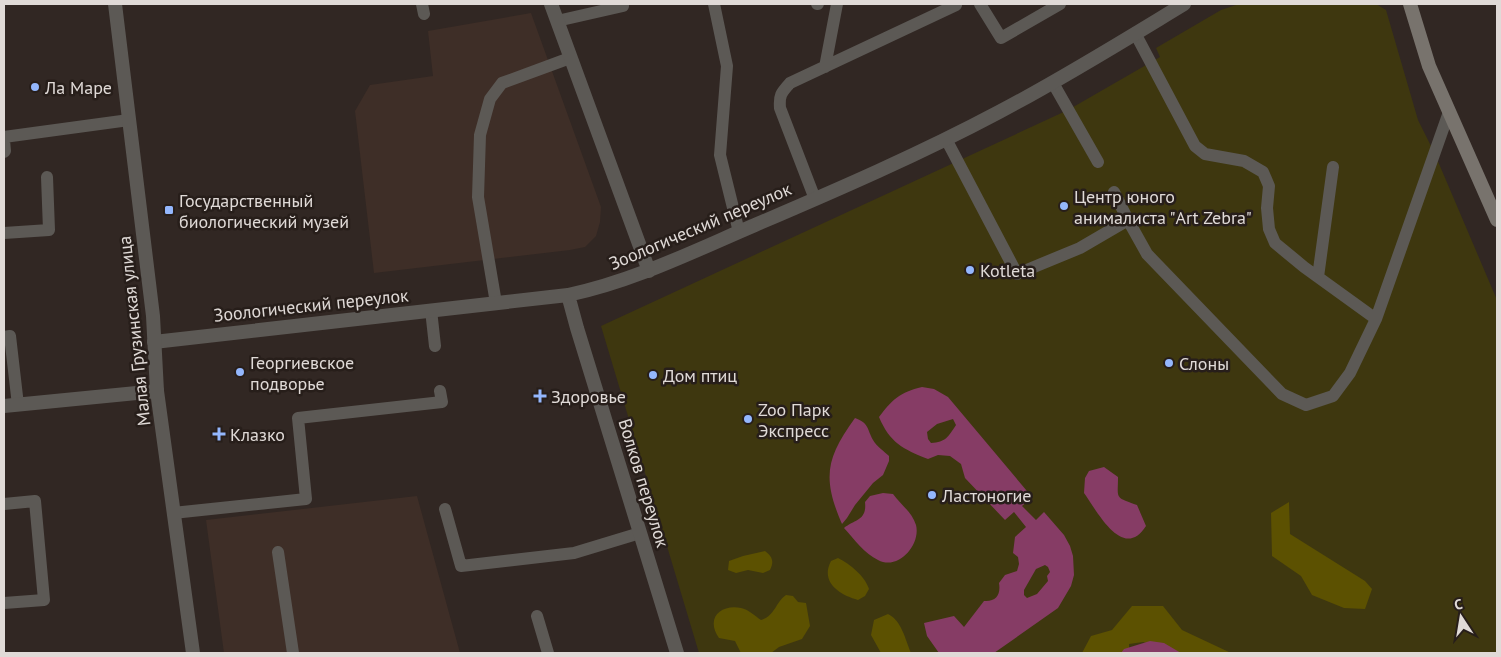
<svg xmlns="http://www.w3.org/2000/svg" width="1501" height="657" font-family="'PT Sans',sans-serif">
	<rect width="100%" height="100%" fill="#312723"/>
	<path fill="#3e2e27" d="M 531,13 L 601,207 L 600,222 L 596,236 L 585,247 L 570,250 L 374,273 L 355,111 L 370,85 L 433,76 L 428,31 Z
		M 417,496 L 460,653 L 224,653 L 206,520 Z"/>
	<path fill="#3e370f" d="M 1239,4 L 1376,4 L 1386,10 L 1418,120 L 1434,152 L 1497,300 L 1497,653 L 699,653 L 601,326 L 1068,110 L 1160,57 L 1156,48 L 1221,10 Z"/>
	<path fill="#5c5101" d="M 1289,502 L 1290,534 L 1365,581 L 1372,589 L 1365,609 L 1344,608 L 1312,595 L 1301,576 L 1272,556 L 1271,513 Z
		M 765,551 C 773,557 774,562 770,570 L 763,573 L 748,570 L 736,573 L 728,570 L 729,561 L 743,556 Z
		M 838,558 C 850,564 865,576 869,589 L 865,596 L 858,600 C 839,595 820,582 831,561 Z
		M 786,595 L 793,596 L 798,602 L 806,603 L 810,626 L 802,639 L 779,647 L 771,653 L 741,653 L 735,641 L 719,638 C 705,618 721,604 741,608 C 748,609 755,616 761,620 C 775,616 775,603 786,595 Z
		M 1132,606 L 1163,606 L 1182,630 L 1231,653 L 1179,653 L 1177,651 L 1143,642 L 1129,644 L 1129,653 L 1082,653 L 1091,636 L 1112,630 Z
		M 888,614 C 902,621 905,639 911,653 L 881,653 L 871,635 L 874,620 Z"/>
	<path fill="#863c65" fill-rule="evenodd" d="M 922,387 L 934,389 L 948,397 L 1032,497 L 1022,506 L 1036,520 L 1044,512 L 1064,535 L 1070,546 L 1073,556 L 1074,575 L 1071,586 L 1058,608 L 994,653 L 939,653 L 927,636 L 924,623 L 954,616 L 964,627 L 984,601 C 996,602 1001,595 999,583 L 1005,575 L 1017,571 L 1019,564 L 1018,557 L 1013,553 L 1015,537 L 1026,527 L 1014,512 L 1005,520 L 965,478 L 961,464 L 950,456 L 938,455 L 928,459 C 903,449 890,443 879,417 C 892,400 900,392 922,387 ZM 953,419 L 956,425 C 948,437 946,442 931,443 L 928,439 L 927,432 L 937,424 ZM 1045,565 L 1048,567 L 1050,572 L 1047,576 L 1048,581 L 1037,594 L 1027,598 L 1024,595 L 1024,590 L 1036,569 Z
		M 855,418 C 869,423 867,429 873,440 C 877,447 884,451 889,456 L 889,461 L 883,475 L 873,483 L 855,505 L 847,518 L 842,524 C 822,478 826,458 855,418 Z
		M 1104,467 L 1118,477 C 1118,499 1114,497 1137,505 L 1146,526 C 1123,562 1097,511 1084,493 L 1085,478 L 1089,471 Z
		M 883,493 L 893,494 C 901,505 912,512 916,525 C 921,545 898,571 878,560 C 865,554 854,539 844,528 C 855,519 867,521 865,502 L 870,496 Z
		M 1150,641 L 1164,643 L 1181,653 L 1121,653 L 1124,649 Z"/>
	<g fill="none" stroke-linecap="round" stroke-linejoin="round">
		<path stroke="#5c5955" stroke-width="12" d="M 422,4 L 424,14
			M 714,4 L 727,66 L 720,155 L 739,232
			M 817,4 L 818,4
			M 980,4 L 1001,38 L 1060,4
			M 557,21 L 623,6
			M 1135,33 L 1195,146 L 1205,154 L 1244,161 L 1263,172 L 1269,186 L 1267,208 L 1269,229 L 1275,243 L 1304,267 L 1376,319
			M 825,67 L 837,4
			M 1053,83 L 1098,162
			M 4,137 L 129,120
			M 946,139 L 1017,274 L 1080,248 L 1128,220 L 1147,254 L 1282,394 L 1306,405 L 1333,396 L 1350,373 L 1376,319 L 1449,112
			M 4,140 L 5,151 L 4,152
			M 1114,192 L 1128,220
			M 815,199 L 780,108 C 779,95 781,93 790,83 L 956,5
			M 4,233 L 49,230 L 47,177
			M 1318,277 L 1333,167
			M 496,303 L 478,197 L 480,135 L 490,99 L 502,83 L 570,58
			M 431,310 L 435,346
			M 4,337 L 10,336 L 18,405
			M 4,504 L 35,501 L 44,600 L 4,603
			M 445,509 L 461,566 L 574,553 L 640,533
			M 173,513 L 306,499 L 298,418 L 442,402 L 440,391
			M 278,552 L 293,653
			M 537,616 L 548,653"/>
		<path stroke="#5c5955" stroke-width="14" d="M 551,4 L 649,271
			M 568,295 L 577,328 L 677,653
			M 154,342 L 568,295 C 634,281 694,251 755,225 C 837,190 920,154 999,112 C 1062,79 1123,41 1184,4
			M 4,406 L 157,391"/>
		<path stroke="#5c5955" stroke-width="14" d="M 115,4 L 153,316 L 157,391 L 193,653"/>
		<path stroke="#78736d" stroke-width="14" d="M 1410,4 L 1429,66 L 1497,220"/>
	</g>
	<g fill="#94b7fd" stroke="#271e1a" stroke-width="2">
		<circle cx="35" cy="87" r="5"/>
		<circle cx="1064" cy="206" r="5"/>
		<rect x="164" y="205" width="10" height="10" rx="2.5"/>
		<circle cx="970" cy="270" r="5"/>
		<circle cx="1169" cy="363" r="5"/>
		<circle cx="240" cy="372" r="5"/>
		<circle cx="653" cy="375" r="5"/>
		<path d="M537.5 388.5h5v5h5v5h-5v5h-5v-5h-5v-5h5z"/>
		<circle cx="748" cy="419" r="5"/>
		<path d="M216.5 426.5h5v5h5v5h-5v5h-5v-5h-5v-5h5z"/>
		<circle cx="932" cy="495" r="5"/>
	</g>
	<g text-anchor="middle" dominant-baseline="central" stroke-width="5" stroke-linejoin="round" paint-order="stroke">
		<g font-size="18" fill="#e0dad7" stroke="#271e1a" text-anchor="start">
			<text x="45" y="87">Ла Маре</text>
			<text x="1074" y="196">Центр юного<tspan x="1074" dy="21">анималиста "Art Zebra"</tspan></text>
			<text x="179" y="200">Государственный<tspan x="179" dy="21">биологический музей</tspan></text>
			<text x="980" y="270">Kotleta</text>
			<text x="250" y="362">Георгиевское<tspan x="250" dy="21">подворье</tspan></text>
			<text x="1179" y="363">Слоны</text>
			<text x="663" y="375">Дом птиц</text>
			<text x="551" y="396">Здоровье</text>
			<text x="758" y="409">Zoo Парк<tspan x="758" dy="21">Экспресс</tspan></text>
			<text x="230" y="434">Клазко</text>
			<text x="942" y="495">Ластоногие</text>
		</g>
		<g font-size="18" fill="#e0dad7" stroke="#271e1a">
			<text transform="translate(700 226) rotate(-23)">Зоологический переулок</text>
			<text transform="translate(311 305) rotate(-6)">Зоологический переулок</text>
			<text transform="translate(134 331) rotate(-96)">Малая Грузинская улица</text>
			<text transform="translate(644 483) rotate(73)">Волков переулок</text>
		</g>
	</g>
	<rect width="1501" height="657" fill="none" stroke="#e0dad7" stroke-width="10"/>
	<g transform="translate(1461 617) rotate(348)" stroke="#271e1a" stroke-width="4" paint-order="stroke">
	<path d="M0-4L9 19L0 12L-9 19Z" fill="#e0dad7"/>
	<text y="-8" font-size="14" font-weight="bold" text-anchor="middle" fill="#e0dad7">С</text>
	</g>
</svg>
